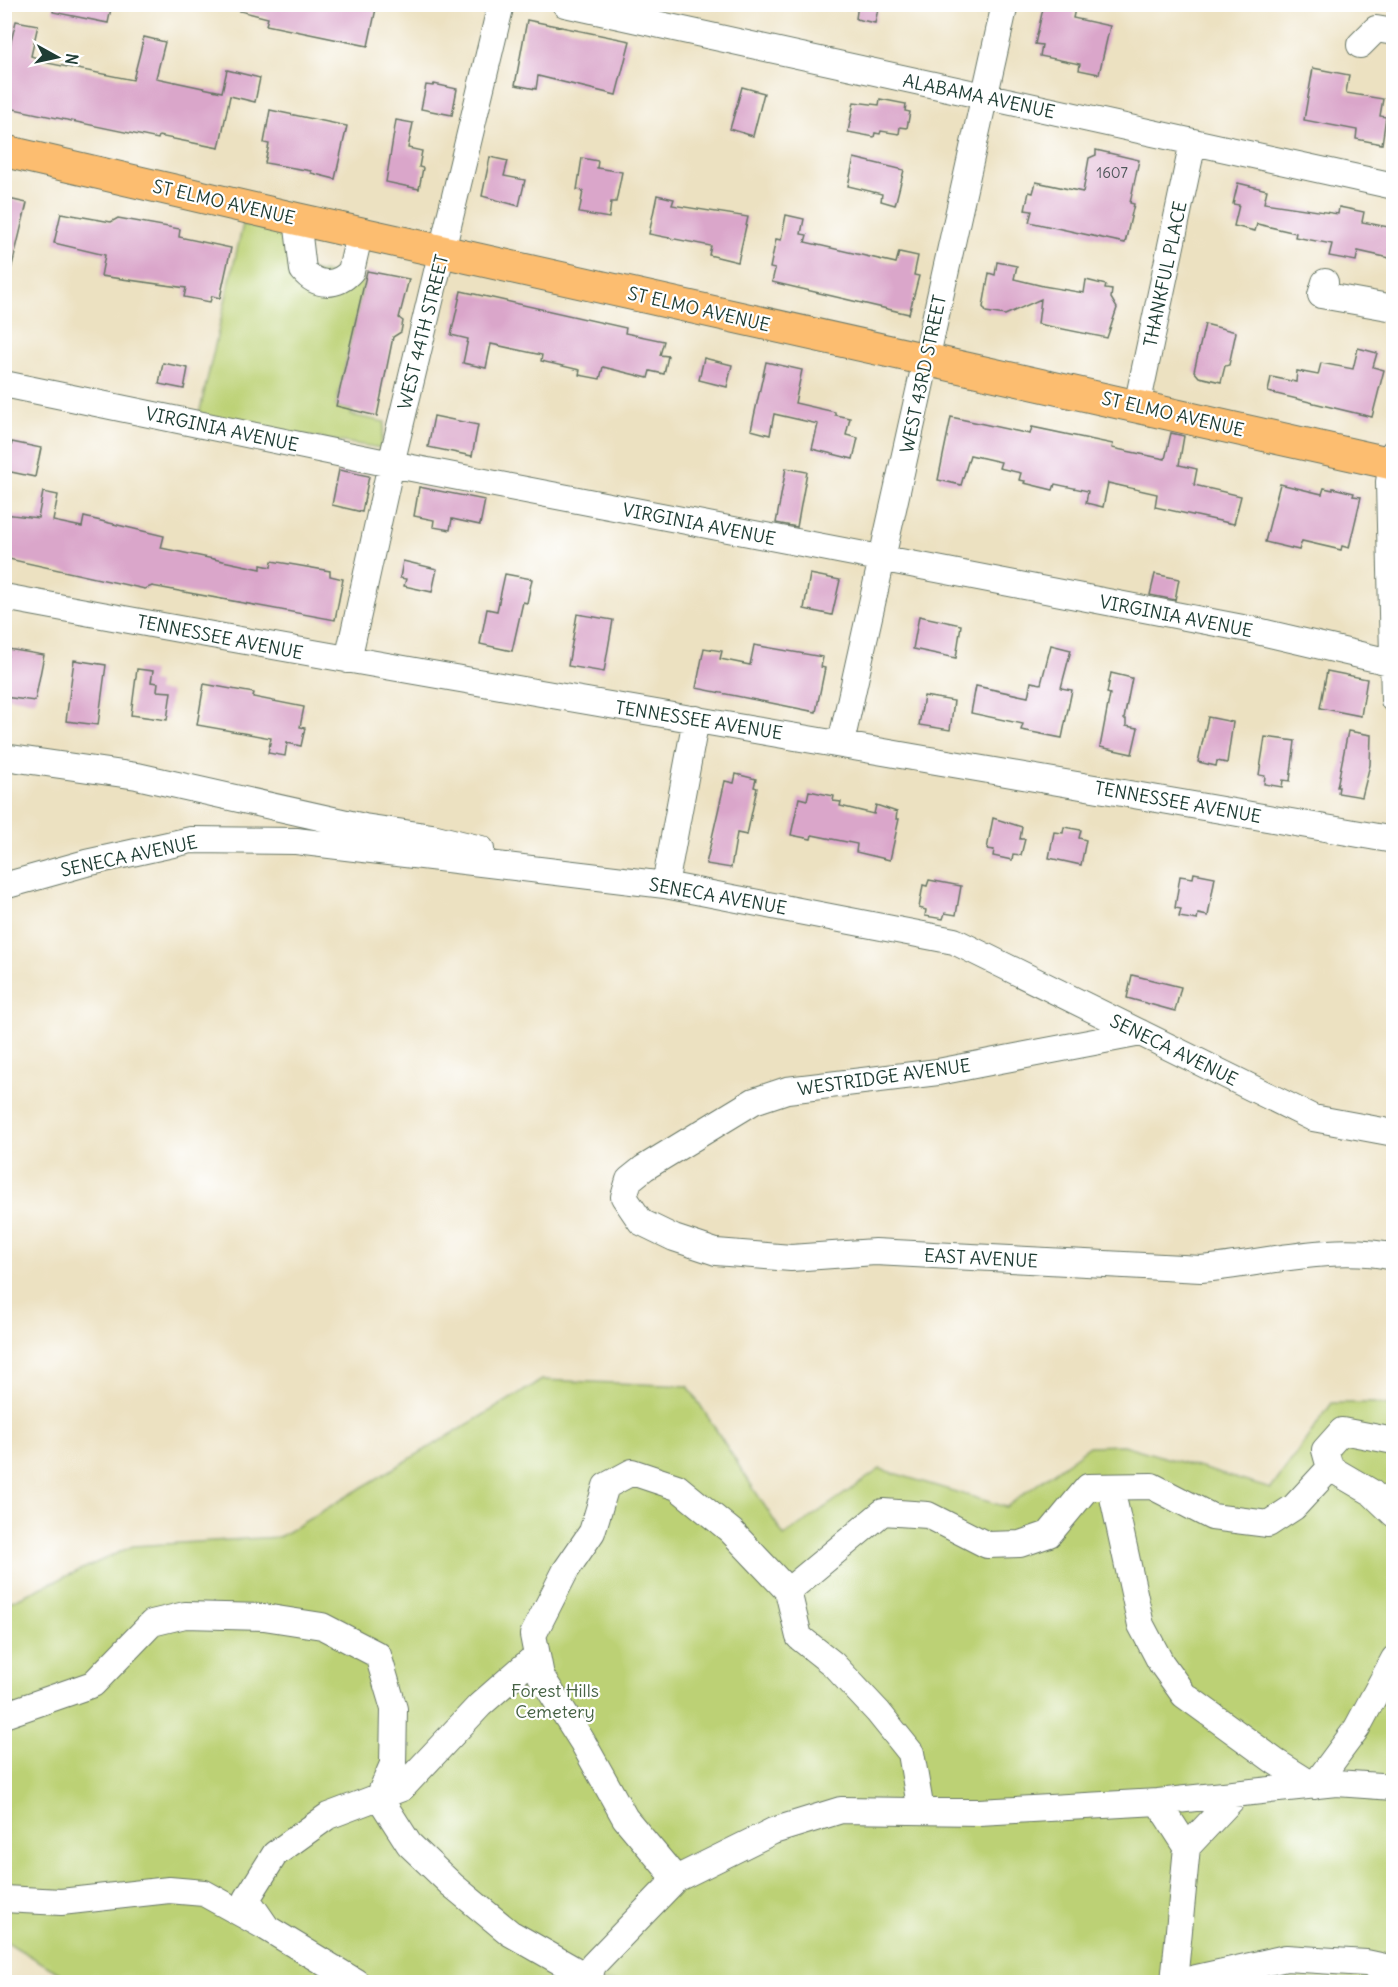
<svg xmlns="http://www.w3.org/2000/svg" width="1398" height="1987" font-family="Delius,sans-serif">
	<rect width="100%" height="100%" fill="#fff"/>
	<filter id="ink" filterUnits="userSpaceOnUse"><feTurbulence type="fractalNoise" baseFrequency=".0167" numOctaves="2"/><feDisplacementMap in="SourceGraphic" scale="12" xChannelSelector="R" yChannelSelector="G"/><feConvolveMatrix kernelMatrix="1 2 1 2 8 2 1 2 1" color-interpolation-filters="sRGB"/></filter>
	<filter id="wash" filterUnits="userSpaceOnUse"><feTurbulence type="fractalNoise" baseFrequency=".008" numOctaves="4" result="noise"/><feDisplacementMap in="SourceGraphic" scale="24" xChannelSelector="R" yChannelSelector="G"/><feGaussianBlur stdDeviation="1.35" result="paint"/><feColorMatrix in="noise" values="0 0 0 0 0 0 0 0 0 0 0 0 0 0 0 0 0 1.4 0 .05"/><feComposite in="paint" operator="in"/></filter>
	<g filter="url(#wash)">
		<rect width="100%" height="100%" fill="#ece1c1"/>
		<path fill="#bcd175" stroke="#6e8754" stroke-width="1.5" d="M 243,224 L 297,237 L 294,267 L 365,280 L 336,406 L 352,410 L 351,415 L 385,422 L 380,448 L 198,419 Z
			M 542,1380 L 688,1386 L 784,1536 L 880,1469 L 1006,1507 L 1090,1446 L 1123,1445 L 1271,1489 L 1332,1403 L 1374,1403 L 1393,1407 L 1393,1982 L 74,1982 L 5,1941 L 5,1604 L 133,1546 L 279,1537 Z"/>
		<g id="blocks">
			<path fill="#daa6ca" d="M 54,4 L 112,4 L 108,23 L 53,12 Z
				M 237,4 L 377,4 L 368,46 L 266,25 L 268,18 L 236,10 Z
				M 858,4 L 879,4 L 875,23 L 856,19 Z
				M 1044,4 L 1075,9 L 1073,18 L 1110,26 L 1099,74 L 1079,70 L 1080,64 L 1040,56 L 1042,45 L 1035,44 Z
				M 527,20 L 630,41 L 616,95 L 538,76 L 536,89 L 515,85 Z
				M 16,21 L 38,25 L 31,56 L 37,58 L 37,61 L 133,80 L 144,37 L 165,42 L 156,78 L 222,92 L 227,70 L 260,78 L 255,102 L 230,96 L 219,148 L 159,136 L 158,139 L 4,107 L 4,70 Z
				M 1313,68 L 1349,75 L 1346,93 L 1383,99 L 1380,116 L 1386,117 L 1382,144 L 1356,139 L 1357,130 L 1304,120 Z
				M 434,84 L 457,89 L 452,115 L 421,109 L 426,85 L 433,86 Z
				M 742,87 L 764,93 L 753,136 L 730,129 Z
				M 880,99 L 906,104 L 905,111 L 910,112 L 907,128 L 900,127 L 899,134 L 881,131 L 880,134 L 875,133 L 874,137 L 848,132 L 854,102 L 879,105 Z
				M 270,110 L 347,126 L 335,179 L 311,173 L 311,171 L 265,163 L 269,144 L 264,143 Z
				M 396,120 L 413,123 L 408,148 L 422,151 L 419,167 L 423,168 L 419,189 L 386,182 Z
				M 1096,150 L 1139,160 L 1130,203 L 1134,204 L 1125,243 L 1029,222 L 1032,211 L 1025,210 L 1029,192 L 1033,193 L 1036,182 L 1083,192 L 1089,158 L 1096,155 Z
				M 490,157 L 508,161 L 504,176 L 525,180 L 519,206 L 482,196 Z
				M 582,158 L 598,161 L 597,168 L 622,172 L 616,202 L 611,202 L 609,218 L 579,213 L 583,191 L 577,190 Z
				M 854,158 L 904,170 L 895,205 L 881,201 L 882,194 L 848,186 Z
				M 1238,183 L 1267,190 L 1264,203 L 1338,214 L 1339,207 L 1364,212 L 1362,222 L 1394,228 L 1394,259 L 1358,251 L 1356,261 L 1329,256 L 1332,244 L 1295,237 L 1296,233 L 1257,224 L 1255,231 L 1234,226 L 1239,205 L 1233,204 Z
				M 657,195 L 674,199 L 672,205 L 748,217 L 738,262 L 709,255 L 711,246 L 649,234 Z
				M 4,198 L 27,203 L 11,270 L 4,269 Z
				M 61,213 L 111,222 L 118,218 L 180,229 L 179,237 L 231,248 L 220,298 L 212,296 L 210,302 L 184,297 L 186,288 L 101,276 L 105,255 L 54,243 Z
				M 786,215 L 804,219 L 801,234 L 807,235 L 805,242 L 896,263 L 899,252 L 918,256 L 914,275 L 919,276 L 909,314 L 772,282 L 775,269 L 770,268 L 776,239 L 781,240 Z
				M 997,262 L 1017,266 L 1014,279 L 1043,286 L 1084,293 L 1086,280 L 1106,285 L 1105,289 L 1112,290 L 1111,298 L 1117,308 L 1107,338 L 1038,324 L 1041,299 L 1005,315 L 986,312 L 983,307 L 989,273 L 995,275 Z
				M 367,271 L 409,279 L 399,318 L 403,321 L 401,332 L 393,337 L 377,416 L 336,406 Z
				M 461,291 L 626,328 L 625,333 L 664,341 L 660,355 L 668,356 L 664,374 L 650,371 L 648,378 L 603,367 L 600,379 L 579,375 L 580,370 L 541,361 L 542,355 L 491,344 L 486,368 L 463,363 L 468,339 L 451,335 Z
				M 1205,324 L 1236,332 L 1229,365 L 1225,366 L 1221,382 L 1199,377 L 1194,371 Z
				M 1358,348 L 1377,353 L 1373,367 L 1384,370 L 1372,417 L 1268,392 L 1271,377 L 1296,382 L 1297,371 L 1318,375 L 1321,363 L 1353,369 Z
				M 704,358 L 732,365 L 727,387 L 699,380 Z
				M 766,362 L 802,370 L 795,403 L 835,412 L 835,415 L 850,418 L 846,435 L 858,438 L 853,459 L 812,449 L 818,424 L 774,414 L 770,435 L 751,430 Z
				M 163,363 L 188,368 L 184,389 L 159,384 Z
				M 434,416 L 478,425 L 472,456 L 428,447 Z
				M 951,417 L 1030,434 L 1032,427 L 1113,444 L 1112,448 L 1165,459 L 1171,433 L 1184,436 L 1179,465 L 1197,469 L 1194,485 L 1241,496 L 1234,524 L 1155,507 L 1157,494 L 1108,483 L 1103,507 L 1086,503 L 1088,491 L 1055,484 L 1053,490 L 1024,483 L 1025,481 L 1019,480 L 1021,473 L 999,468 L 1001,462 L 970,455 L 961,485 L 938,480 Z
				M 12,442 L 41,448 L 35,477 L 6,471 Z
				M 786,468 L 807,472 L 797,527 L 776,523 Z
				M 339,470 L 369,476 L 362,512 L 332,505 Z
				M 1280,484 L 1322,494 L 1324,488 L 1333,490 L 1333,488 L 1354,493 L 1353,496 L 1361,497 L 1349,548 L 1342,546 L 1341,550 L 1302,541 L 1299,550 L 1265,542 Z
				M 419,487 L 485,500 L 480,525 L 452,519 L 450,530 L 433,527 L 434,520 L 414,516 Z
				M 43,492 L 58,495 L 53,521 L 82,527 L 84,517 L 164,536 L 161,548 L 261,569 L 261,565 L 271,567 L 272,561 L 330,571 L 330,576 L 343,579 L 335,620 L 152,586 L 145,589 L 4,558 L 4,514 L 38,518 Z
				M 403,561 L 437,569 L 432,592 L 404,586 L 406,579 L 400,578 Z
				M 505,574 L 532,579 L 527,603 L 523,602 L 512,651 L 480,644 L 487,609 L 497,611 Z
				M 810,574 L 840,580 L 832,615 L 804,609 Z
				M 1155,574 L 1179,579 L 1175,600 L 1150,595 Z
				M 577,614 L 613,620 L 604,672 L 568,666 Z
				M 919,616 L 961,625 L 956,658 L 913,649 Z
				M 754,645 L 823,657 L 821,667 L 825,668 L 816,712 L 696,688 L 704,648 L 722,651 L 720,659 L 750,665 Z
				M 1051,645 L 1071,650 L 1061,688 L 1072,690 L 1062,738 L 1021,730 L 1023,724 L 971,713 L 976,686 L 1028,697 L 1031,682 L 1041,684 Z
				M 8,649 L 44,655 L 35,701 L 4,697 Z
				M 74,660 L 106,665 L 98,725 L 66,721 Z
				M 137,669 L 153,671 L 151,682 L 158,683 L 157,691 L 171,692 L 167,720 L 131,715 Z
				M 1327,671 L 1367,679 L 1361,716 L 1320,708 Z
				M 1111,673 L 1132,678 L 1124,719 L 1126,719 L 1126,726 L 1138,728 L 1132,754 L 1100,747 L 1110,694 L 1107,693 Z
				M 204,684 L 254,693 L 253,697 L 304,707 L 300,727 L 305,728 L 301,746 L 287,743 L 285,756 L 268,753 L 271,738 L 197,725 Z
				M 924,696 L 954,701 L 950,730 L 919,725 Z
				M 1208,717 L 1233,722 L 1227,763 L 1217,761 L 1216,766 L 1198,762 Z
				M 1348,731 L 1371,735 L 1370,765 L 1362,797 L 1338,793 L 1339,787 L 1337,787 Z
				M 1265,737 L 1295,741 L 1290,781 L 1283,780 L 1282,787 L 1264,784 L 1265,776 L 1259,775 Z
				M 736,774 L 756,779 L 754,787 L 757,788 L 747,835 L 737,833 L 731,868 L 706,864 L 725,781 L 734,783 Z
				M 809,791 L 834,796 L 833,801 L 841,802 L 840,806 L 874,814 L 876,805 L 897,812 L 896,819 L 899,819 L 890,860 L 856,852 L 857,844 L 812,835 L 811,839 L 791,835 L 799,798 L 807,800 Z
				M 993,818 L 1022,827 L 1020,839 L 1025,839 L 1021,855 L 1013,854 L 1012,860 L 993,856 L 994,850 L 987,849 Z
				M 1064,827 L 1081,830 L 1079,838 L 1086,840 L 1081,865 L 1049,858 L 1054,832 L 1063,833 Z
				M 1194,873 L 1215,877 L 1208,916 L 1198,914 L 1197,920 L 1179,917 L 1181,909 L 1175,908 L 1180,876 L 1193,878 Z
				M 929,880 L 961,886 L 956,915 L 945,913 L 943,919 L 925,916 L 926,910 L 919,908 L 923,885 L 927,886 Z
				M 1132,975 L 1181,987 L 1175,1011 L 1127,998 Z"/>
		</g>
	</g>
	<g filter="url(#ink)">
		<use href="#blocks" fill-opacity="0" stroke="#677665" stroke-width="1.5"/>
		<g fill="none" stroke-linecap="round" stroke-linejoin="round">
			<g stroke="#677665" stroke-width="28">
				<path id="minor" d="M 565,4 L 1394,186
					M 1360,45 L 1376,29 L 1394,32
					M 297,219 L 303,270 C 316,286 336,288 351,271 L 360,232
					M 1325,282 L 1321,295 L 1394,308
					M 4,384 L 391,464 L 1253,630 L 1394,663
					M 1137,406 L 1193,142
					M 1394,452 L 1389,482 L 1394,700
					M 4,597 C 467,683 931,759 1394,840
					M 348,660 L 391,464 L 501,4
					M 841,743 L 1005,4
					M 4,757 L 137,776 L 364,827 L 432,837 L 481,849
					M 665,885 L 696,719
					M 4,886 L 86,863 L 191,840 L 296,841 L 665,885 L 954,941 L 1313,1118 L 1394,1133
					M 1141,1033 L 938,1072 L 787,1090 L 754,1101 L 644,1168 L 629,1180 L 624,1197 L 641,1222 L 674,1238 L 716,1252 L 791,1258 L 875,1252 L 1201,1269 C 1263,1264 1332,1243 1394,1257
					M 1394,1441 L 1342,1431 L 1325,1450 L 1330,1468 L 1371,1492 L 1394,1514
					M 1111,1488 L 1141,1625 L 1161,1663 L 1184,1695 L 1276,1762 L 1314,1786 L 1357,1728 L 1394,1659
					M 788,1591 L 799,1637 L 833,1664 L 878,1712 L 911,1753 L 921,1811
					M 4,1715 L 93,1684 L 152,1623 L 185,1615 L 264,1617 L 322,1626 L 378,1655 L 394,1709 L 393,1764 L 379,1797 L 409,1844 L 452,1885 L 510,1933 L 589,1978 L 587,1982
					M 1158,1802 L 1187,1847
					M 676,1879 L 625,1818 L 582,1741 L 541,1676 L 533,1635 L 566,1570 L 592,1532 L 606,1486 L 632,1472 L 677,1487 L 731,1531 L 788,1591 L 883,1512 L 928,1515 L 987,1545 L 1020,1544 L 1049,1534 L 1088,1487 L 1152,1486 L 1212,1517 L 1268,1524 L 1294,1507 L 1330,1468
					M 4,1899 L 61,1902 L 169,1890 L 204,1893 L 262,1925
					M 356,1982 L 267,1928 L 247,1899 L 275,1854 L 328,1816 L 402,1788 L 480,1705 L 537,1655
					M 593,1982 L 589,1978 L 593,1965 L 676,1879 L 773,1831 L 841,1810 L 979,1812 L 1158,1802 L 1336,1783 L 1394,1787
					M 1174,1982 L 1187,1847 L 1236,1795
					M 1179,1982 L 1286,1958 L 1366,1963 L 1394,1969"/>
			</g>
			<g stroke="#677665" stroke-width="34">
				<path id="major" d="M 4,151 L 297,219 L 1394,464"/>
			</g>
			<use href="#minor" stroke="#fff" stroke-width="26"/>
			<use href="#major" stroke="#fcbd6f" stroke-width="32"/>
		</g>
	</g>
	<g text-anchor="middle" dominant-baseline="central" stroke-width="4.5" stroke-linejoin="round" paint-order="stroke">
		<g font-size="15" fill="#4e575a">
			<text x="1112" y="172">1607</text>
		</g>
		<g font-size="18" fill="#1f3d34" stroke="#fff">
			<text transform="translate(979 96) rotate(12)">ALABAMA AVENUE</text>
			<text transform="translate(224 202) rotate(13)">ST ELMO AVENUE</text>
			<text transform="translate(1165 274) rotate(-78)">THANKFUL PLACE</text>
			<text transform="translate(699 309) rotate(13)">ST ELMO AVENUE</text>
			<text transform="translate(423 332) rotate(-76)">WEST 44TH STREET</text>
			<text transform="translate(923 374) rotate(-78)">WEST 43RD STREET</text>
			<text transform="translate(1173 414) rotate(13)">ST ELMO AVENUE</text>
			<text transform="translate(222 429) rotate(12)">VIRGINIA AVENUE</text>
			<text transform="translate(699 524) rotate(11)">VIRGINIA AVENUE</text>
			<text transform="translate(1176 616) rotate(11)">VIRGINIA AVENUE</text>
			<text transform="translate(220 637) rotate(11)">TENNESSEE AVENUE</text>
			<text transform="translate(699 720) rotate(9)">TENNESSEE AVENUE</text>
			<text transform="translate(1178 802) rotate(10)">TENNESSEE AVENUE</text>
			<text transform="translate(129 856) rotate(-12)">SENECA AVENUE</text>
			<text transform="translate(718 896) rotate(10)">SENECA AVENUE</text>
			<text transform="translate(1174 1050) rotate(26)">SENECA AVENUE</text>
			<text transform="translate(884 1077) rotate(-8)">WESTRIDGE AVENUE</text>
			<text transform="translate(981 1258) rotate(3)">EAST AVENUE</text>
		</g>
		<g font-size="18" fill="#466244" stroke="#fff">
			<text x="555" y="1690">Forest Hills<tspan x="555" dy="21">Cemetery</tspan></text>
		</g>
	</g>
	<rect width="1398" height="1987" fill="none" stroke="#fff" stroke-width="24"/>
	<g transform="translate(57 57) rotate(98)" stroke="#ffffff" stroke-width="4.5" paint-order="stroke">
	<path d="M0-4.5L10 22L0 15L-10 22Z" fill="#1f3d34"/>
	<text y="-9" font-size="16" font-weight="bold" text-anchor="middle" fill="#1f3d34">N</text>
	</g>
</svg>
